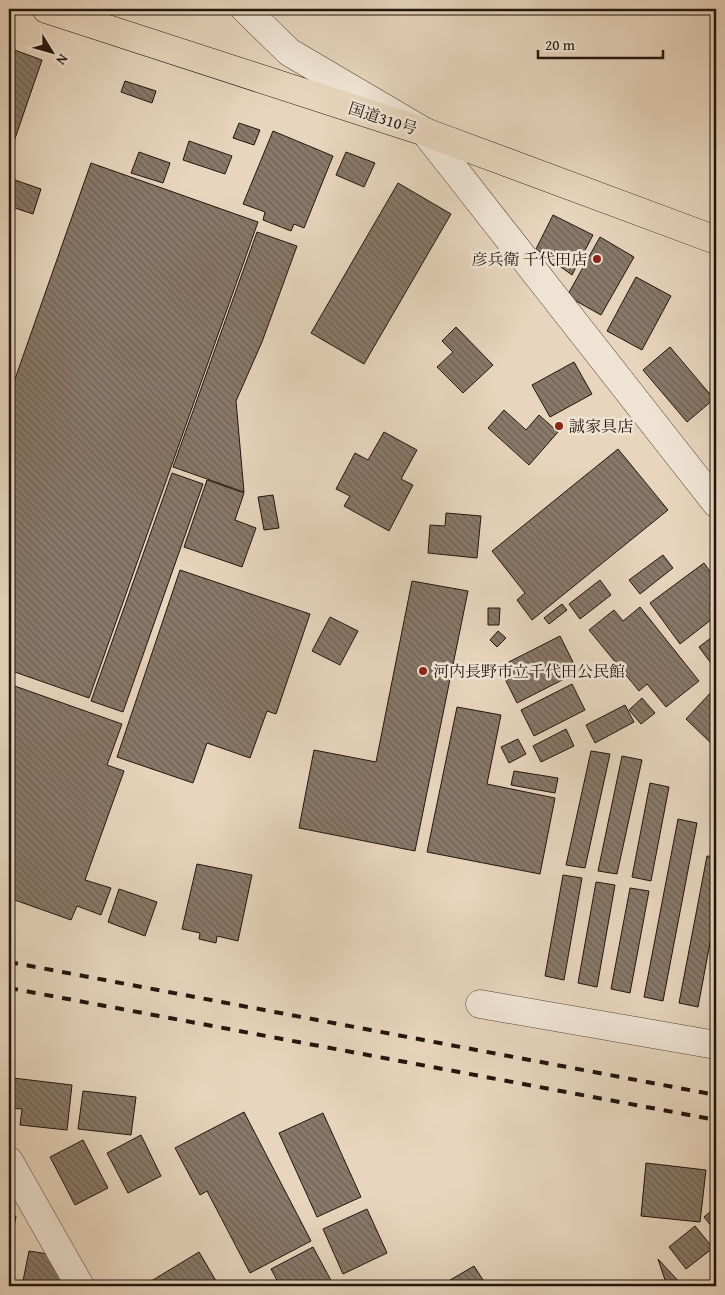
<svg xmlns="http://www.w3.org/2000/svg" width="725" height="1295" font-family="'Gentium Book Plus','Noto Serif JP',serif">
	<defs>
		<pattern id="building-back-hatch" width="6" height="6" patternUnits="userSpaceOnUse" patternTransform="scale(1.25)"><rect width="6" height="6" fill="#887969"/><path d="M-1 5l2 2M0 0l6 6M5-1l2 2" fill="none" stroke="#6f6255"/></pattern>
	</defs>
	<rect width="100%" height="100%" fill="#e7d5bd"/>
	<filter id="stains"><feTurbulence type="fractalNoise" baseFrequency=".004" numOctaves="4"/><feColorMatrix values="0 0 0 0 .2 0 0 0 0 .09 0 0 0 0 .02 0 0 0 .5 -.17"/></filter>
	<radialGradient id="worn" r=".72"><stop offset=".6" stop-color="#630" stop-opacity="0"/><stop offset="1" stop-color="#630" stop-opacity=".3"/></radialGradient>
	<path fill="url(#building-back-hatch)" stroke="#21160f" d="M 9,48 L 42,60 L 9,156 Z
		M 125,81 L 156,91 L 152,103 L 121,92 Z
		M 239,123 L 260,130 L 254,145 L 233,138 Z
		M 273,131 L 333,156 L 304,228 L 294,224 L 291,231 L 263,220 L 265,212 L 243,204 Z
		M 189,141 L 232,156 L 225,174 L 183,160 Z
		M 139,152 L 170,163 L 163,183 L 131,173 Z
		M 346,152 L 375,163 L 364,187 L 336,175 Z
		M 91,163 L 258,222 L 89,698 L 9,670 L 9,396 Z
		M 9,178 L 41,189 L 33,214 L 9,206 Z
		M 398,183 L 451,214 L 364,364 L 311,333 Z
		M 553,215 L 593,235 L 572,275 L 536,249 Z
		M 257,232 L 297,246 L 262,342 L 236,401 L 244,492 L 173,467 Z
		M 600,237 L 634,257 L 601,315 L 567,296 Z
		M 636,277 L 671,296 L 642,350 L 607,331 Z
		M 456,327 L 493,365 L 463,393 L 437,367 L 453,352 L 442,341 Z
		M 670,347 L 714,399 L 687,422 L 643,370 Z
		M 574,362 L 592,394 L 550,417 L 532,385 Z
		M 504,410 L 526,430 L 539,415 L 558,432 L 529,465 L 488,428 Z
		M 384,432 L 417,450 L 401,479 L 413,485 L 389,531 L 344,506 L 350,496 L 336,489 L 355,453 L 368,460 Z
		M 618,449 L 668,510 L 532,620 L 517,600 L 525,593 L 492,551 Z
		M 172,473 L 203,484 L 123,712 L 91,701 Z
		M 207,480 L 244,493 L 235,520 L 256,528 L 242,567 L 184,547 Z
		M 273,495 L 279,528 L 264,530 L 258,497 Z
		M 446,513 L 481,516 L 477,558 L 428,553 L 430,525 L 445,526 Z
		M 663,555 L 673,568 L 640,594 L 629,580 Z
		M 704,563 L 716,580 L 716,616 L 680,644 L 650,603 Z
		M 180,570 L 310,614 L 276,714 L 267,711 L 250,758 L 207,743 L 193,783 L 117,757 Z
		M 600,580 L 611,595 L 580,619 L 569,604 Z
		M 412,581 L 468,591 L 415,851 L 299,828 L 314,750 L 376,762 Z
		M 562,604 L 567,610 L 549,624 L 544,618 Z
		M 640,607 L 699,681 L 666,707 L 647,684 L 639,691 L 589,630 L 614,610 L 623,621 Z
		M 488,608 L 500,608 L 499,625 L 488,625 Z
		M 330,617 L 358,631 L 340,665 L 312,651 Z
		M 498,631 L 506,638 L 497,647 L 490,640 Z
		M 716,634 L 716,670 L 699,647 Z
		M 560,636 L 578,672 L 517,703 L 499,667 Z
		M 9,684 L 122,724 L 107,765 L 124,771 L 85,880 L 111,888 L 101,915 L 77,906 L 71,920 L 9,898 Z
		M 572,684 L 585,710 L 534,736 L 521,710 Z
		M 716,687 L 716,748 L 686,719 Z
		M 642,698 L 655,713 L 641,724 L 629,710 Z
		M 625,705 L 634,722 L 595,743 L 586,725 Z
		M 457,707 L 501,715 L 487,784 L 555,798 L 540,874 L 427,852 Z
		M 566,729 L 574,746 L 541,762 L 533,746 Z
		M 518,739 L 526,754 L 509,763 L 501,747 Z
		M 591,751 L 610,754 L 585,868 L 566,865 Z
		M 622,756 L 642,760 L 617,874 L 598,871 Z
		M 514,771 L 558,778 L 555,793 L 511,785 Z
		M 650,783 L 669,787 L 651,881 L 632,877 Z
		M 678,819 L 697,823 L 663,1001 L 644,997 Z
		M 707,856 L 716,857 L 716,911 L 698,1007 L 679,1003 Z
		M 197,864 L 252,875 L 238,941 L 217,936 L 216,943 L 199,939 L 200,933 L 182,929 Z
		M 563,875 L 582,878 L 564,980 L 545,976 Z
		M 596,882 L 615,885 L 597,987 L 578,983 Z
		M 630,888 L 649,891 L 630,993 L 611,989 Z
		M 119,889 L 157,902 L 145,936 L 108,922 Z
		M 13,1078 L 72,1085 L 67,1130 L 20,1125 L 22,1109 L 9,1108 Z
		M 83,1091 L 136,1097 L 131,1135 L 78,1129 Z
		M 244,1112 L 311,1241 L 250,1273 L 207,1191 L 200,1195 L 175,1148 Z
		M 323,1113 L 361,1197 L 317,1217 L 279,1133 Z
		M 141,1135 L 161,1176 L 128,1193 L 107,1153 Z
		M 83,1140 L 108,1188 L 75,1205 L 50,1157 Z
		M 646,1163 L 706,1170 L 700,1222 L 641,1216 Z
		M 716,1207 L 716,1232 L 704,1217 Z
		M 367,1209 L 387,1253 L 343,1274 L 323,1229 Z
		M 9,1215 L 16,1216 L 9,1254 Z
		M 695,1226 L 713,1248 L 686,1269 L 669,1247 Z
		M 313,1247 L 334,1286 L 280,1286 L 271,1269 Z
		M 29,1251 L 48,1254 L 65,1286 L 22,1286 Z
		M 199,1252 L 219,1286 L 143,1286 Z
		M 658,1259 L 683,1286 L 667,1286 Z
		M 474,1266 L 487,1286 L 440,1286 Z"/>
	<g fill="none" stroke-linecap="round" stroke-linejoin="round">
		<g stroke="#52463a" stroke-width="29">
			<path id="minor" d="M 245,9 L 289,52 L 425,132 L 716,503
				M 480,1004 L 716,1045
				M 9,1161 L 80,1286"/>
		</g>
		<g stroke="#21160f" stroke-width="29">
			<path id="highway" d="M 46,9 L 425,132 L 716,240"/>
		</g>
		<use href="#minor" stroke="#efe4d4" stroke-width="28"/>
		<use href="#highway" stroke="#e7d5bd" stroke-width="28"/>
		<path stroke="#21160f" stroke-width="4" stroke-dasharray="9 9" stroke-linecap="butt" d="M 9,962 L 716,1095
			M 9,988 L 716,1120"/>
	</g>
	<g fill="#8f2418" stroke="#efe4d4" stroke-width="2">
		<circle cx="597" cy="259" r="5"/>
		<circle cx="559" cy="426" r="5"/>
		<circle cx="423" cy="671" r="5"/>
	</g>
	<g text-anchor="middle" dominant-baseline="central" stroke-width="5" stroke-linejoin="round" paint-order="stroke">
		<g font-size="16" fill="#21160f" stroke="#efe4d4">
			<text transform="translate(383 118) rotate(18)">国道310号</text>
		</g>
		<g font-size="16" fill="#21160f" stroke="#efe4d4" text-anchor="start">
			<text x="587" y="259" text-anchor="end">彦兵衛 千代田店</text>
			<text x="569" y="426">誠家具店</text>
			<text x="433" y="671">河内長野市立千代田公民館</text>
		</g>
	</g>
	<rect width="725" height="1295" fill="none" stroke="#e7d5bd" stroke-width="30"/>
	<rect x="10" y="10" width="705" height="1275" fill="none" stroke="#21160f" stroke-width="2.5"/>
	<rect x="15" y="15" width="695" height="1265" fill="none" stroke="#21160f"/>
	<g transform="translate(52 52) rotate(127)" stroke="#efe4d4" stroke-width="4" paint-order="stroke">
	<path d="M0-4L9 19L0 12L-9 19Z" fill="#21160f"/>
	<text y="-8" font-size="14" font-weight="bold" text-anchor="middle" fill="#21160f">N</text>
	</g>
	<path d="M538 50v8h125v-8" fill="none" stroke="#21160f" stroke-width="2.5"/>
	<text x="545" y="50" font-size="15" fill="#21160f" stroke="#efe4d4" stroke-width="4" paint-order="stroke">20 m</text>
	<rect width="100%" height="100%" filter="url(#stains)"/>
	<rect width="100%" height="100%" fill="url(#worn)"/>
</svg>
